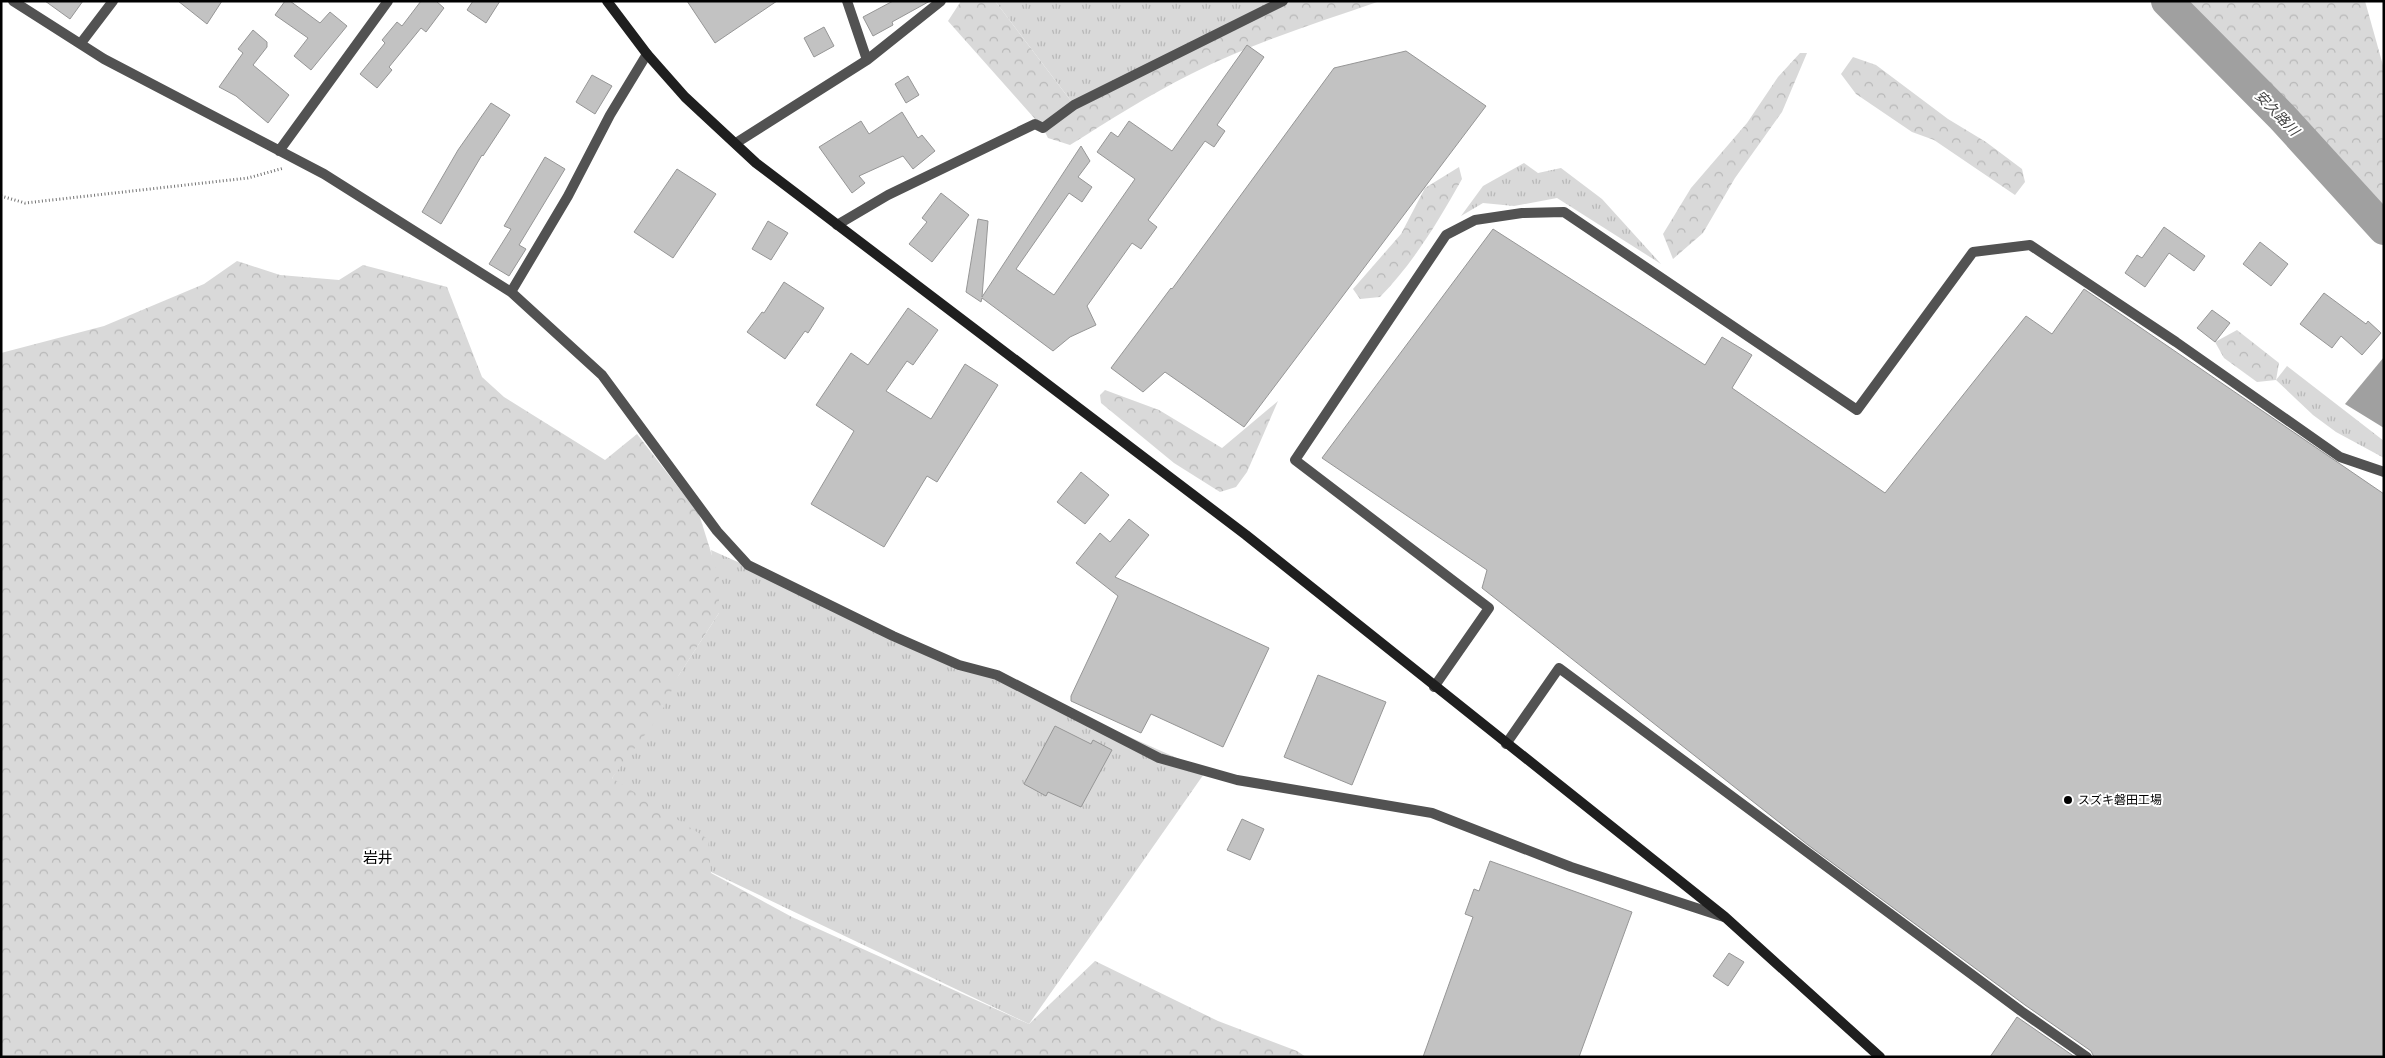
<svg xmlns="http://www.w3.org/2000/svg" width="2385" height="1058" font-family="'Roboto Condensed','Noto Sans JP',sans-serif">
	<defs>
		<pattern id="grass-tufts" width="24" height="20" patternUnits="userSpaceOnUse" patternTransform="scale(1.25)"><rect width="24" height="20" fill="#d9d9d9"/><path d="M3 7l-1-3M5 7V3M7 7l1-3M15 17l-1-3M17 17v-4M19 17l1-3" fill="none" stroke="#b8b8b8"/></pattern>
		<pattern id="forest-crowns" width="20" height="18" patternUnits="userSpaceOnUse" patternTransform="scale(1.25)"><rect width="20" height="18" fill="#d9d9d9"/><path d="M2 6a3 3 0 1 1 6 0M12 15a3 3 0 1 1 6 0" fill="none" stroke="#b8b8b8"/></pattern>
	</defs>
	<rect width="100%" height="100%" fill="#fff"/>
	<path fill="url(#grass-tufts)" d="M 995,1 L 1283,1 L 1074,105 Z
		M 1524,163 L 1538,173 L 1561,168 L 1602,199 L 1661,264 L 1557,198 L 1514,206 L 1483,203 L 1461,216 L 1483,186 Z
		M 2287,366 L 2384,441 L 2384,458 L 2336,432 L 2313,415 L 2276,380 Z
		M 711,550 L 1206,771 L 1029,1024 L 711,872 L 612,778 L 719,613 Z"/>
	<path fill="url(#forest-crowns)" d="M 961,1 L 995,1 L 1074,105 L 1283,1 L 1380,1 C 1317,23 1252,43 1191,74 C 1149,95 1110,120 1070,145 L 1048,138 L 1043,128 L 948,21 Z
		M 2180,1 L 2365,1 L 2384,69 L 2384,206 L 2237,55 Z
		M 1800,53 L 1807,53 L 1782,112 L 1735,178 L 1703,233 L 1673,259 L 1663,234 L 1691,188 L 1747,123 L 1778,77 Z
		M 1853,57 L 1876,65 L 1948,119 L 1986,142 L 2022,169 L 2025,182 L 2015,195 L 1934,140 L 1912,132 L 1856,94 L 1841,74 Z
		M 1459,167 L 1462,179 C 1438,222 1414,262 1380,297 L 1360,299 L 1353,289 L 1401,234 L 1425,188 Z
		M 237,261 L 280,275 L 339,280 L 363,265 L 447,287 L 482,377 L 504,397 L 605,460 L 637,434 L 699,514 L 719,578 L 719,613 L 679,675 L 660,715 L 612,778 L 708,839 L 711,873 L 792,917 L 1029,1024 L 1095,961 L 1218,1021 L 1297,1051 L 1306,1057 L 1,1057 L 1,353 L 104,326 L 204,284 Z
		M 2237,330 L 2279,363 L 2276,380 L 2257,382 L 2224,358 L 2215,342 Z
		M 1105,390 L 1159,410 L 1222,448 L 1278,401 L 1247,472 L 1236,487 L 1220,492 L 1174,463 L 1101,403 L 1100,395 Z"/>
	<path fill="#a0a0a0" d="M 2384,357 L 2384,428 L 2345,404 Z"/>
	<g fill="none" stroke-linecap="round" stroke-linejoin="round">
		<path stroke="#a0a0a0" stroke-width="32" d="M 2167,1 L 2282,117 L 2384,229"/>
	</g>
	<path fill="#c2c2c2" stroke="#969696" d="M 45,1 L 83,1 L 70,19 Z
		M 178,1 L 222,1 L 207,24 Z
		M 285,1 L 290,1 L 320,23 L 330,12 L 347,26 L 311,70 L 294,56 L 308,38 L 275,15 Z
		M 421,1 L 436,1 L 444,8 L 426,32 L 421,28 L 389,67 L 392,70 L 377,88 L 360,74 L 385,43 L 382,40 L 397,22 L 402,26 Z
		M 473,1 L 500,1 L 486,23 L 467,10 Z
		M 687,1 L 777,1 L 715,43 Z
		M 893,1 L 930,1 L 892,22 L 893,25 L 873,36 L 863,17 Z
		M 824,27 L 834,46 L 814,57 L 804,38 Z
		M 253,30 L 267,42 L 267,47 L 253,65 L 289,95 L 268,123 L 236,96 L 219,87 L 243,53 L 238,49 Z
		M 1247,45 L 1264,57 L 1217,125 L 1225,131 L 1214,147 L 1205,141 L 1148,220 L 1157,227 L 1141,249 L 1132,243 L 1087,306 L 1096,325 L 1070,337 L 1053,351 L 982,298 L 981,302 L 966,292 L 978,219 L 988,221 L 982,297 L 1081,146 L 1090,161 L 1078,177 L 1092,187 L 1082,202 L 1069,193 L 1016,269 L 1054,295 L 1135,179 L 1097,152 L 1111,132 L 1118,137 L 1129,121 L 1172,151 Z
		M 1406,51 L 1486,106 L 1244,427 L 1165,372 L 1143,392 L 1111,368 L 1171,288 L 1172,289 L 1334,68 Z
		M 592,75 L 612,86 L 595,114 L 576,102 Z
		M 908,76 L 919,95 L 906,103 L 895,84 Z
		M 491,103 L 510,115 L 483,156 L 482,155 L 441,224 L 422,212 L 458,150 Z
		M 902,112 L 918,138 L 922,135 L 935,151 L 913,169 L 903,156 L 859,176 L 865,183 L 852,193 L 819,147 L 861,121 L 869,134 Z
		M 545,157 L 565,169 L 519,245 L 526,249 L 509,276 L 489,264 L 511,229 L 504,226 Z
		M 677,169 L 716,194 L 673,258 L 634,232 Z
		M 941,193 L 969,215 L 932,262 L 909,244 L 927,222 L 922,218 Z
		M 768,221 L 788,233 L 771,260 L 752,249 Z
		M 2164,227 L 2205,256 L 2194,271 L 2169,253 L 2145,287 L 2125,273 L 2137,255 L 2142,258 Z
		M 1493,229 L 1705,365 L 1722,337 L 1752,355 L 1732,388 L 1885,493 L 2026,316 L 2052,334 L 2084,289 L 2384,494 L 2384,1057 L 2094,1057 L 2091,1051 L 2025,1005 L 1808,845 L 1482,588 L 1487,570 L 1322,458 Z
		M 2260,242 L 2288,264 L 2271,286 L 2243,264 Z
		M 784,282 L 824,308 L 808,333 L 805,331 L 785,359 L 747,332 L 762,312 L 764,313 Z
		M 2324,293 L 2366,324 L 2368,321 L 2381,333 L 2362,355 L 2341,336 L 2332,348 L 2300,324 Z
		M 908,308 L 938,330 L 913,365 L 907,361 L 886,391 L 931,419 L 965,364 L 998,385 L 937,482 L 927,476 L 884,547 L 811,504 L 854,431 L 816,405 L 851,353 L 868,365 Z
		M 2212,310 L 2230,323 L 2215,342 L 2197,328 Z
		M 1081,472 L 1109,495 L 1085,524 L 1057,502 Z
		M 1129,519 L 1149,535 L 1115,577 L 1269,648 L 1223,747 L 1151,714 L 1141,733 L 1071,701 L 1071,696 L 1118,596 L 1076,563 L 1100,533 L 1110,542 Z
		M 1318,675 L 1386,702 L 1352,785 L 1284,757 Z
		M 1055,726 L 1091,744 L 1093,740 L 1112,750 L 1081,807 L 1048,792 L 1046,796 L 1024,784 Z
		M 1242,819 L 1264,829 L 1250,860 L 1227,850 Z
		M 1490,861 L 1632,912 L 1579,1057 L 1423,1057 L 1473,917 L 1465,914 L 1474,889 L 1479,891 Z
		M 1729,953 L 1744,962 L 1728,986 L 1713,976 Z
		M 2017,1017 L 2075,1057 L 1990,1057 Z"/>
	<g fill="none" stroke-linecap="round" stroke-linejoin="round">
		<path stroke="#747474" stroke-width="3" stroke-dasharray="1 2.5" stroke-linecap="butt" d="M 1,196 L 25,203 L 248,178 L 284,168"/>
		<path stroke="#525252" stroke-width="10" d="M 1434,687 L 1489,608 L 1295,460 L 1446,235 L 1475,220 L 1522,213 L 1564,212 L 1857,410 L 1973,252 L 2030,245 L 2176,342 L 2340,457 L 2384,472
			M 1506,744 L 1559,668 L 2021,1011 L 2087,1057"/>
		<path stroke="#525252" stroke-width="10" d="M 13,1 L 104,59 L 324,174 L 511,292 L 602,375 L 717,531 L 748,565 L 893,636 L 959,665 L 997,675 L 1159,758 L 1237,780 L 1432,813 L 1571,867 L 1724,917
			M 847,1 L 867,60
			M 81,43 L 113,1
			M 736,143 L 867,60 L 941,1
			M 279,151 L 388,1
			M 837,225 L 888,195 L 1035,124 L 1043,128 L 1074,105 L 1283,1
			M 511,292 L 568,196 L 610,115 L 647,54"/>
		<path stroke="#1f1f1f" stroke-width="10" d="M 607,1 L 647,54 L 685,97 L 756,163 L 1246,535 L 1725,917 L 1880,1057"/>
	</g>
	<circle fill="#000" stroke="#fff" stroke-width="2" cx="2068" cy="800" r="5"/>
	<g text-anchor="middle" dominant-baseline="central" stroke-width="4" stroke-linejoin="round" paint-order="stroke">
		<g font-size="12" fill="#000" stroke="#fff" text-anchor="start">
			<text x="2078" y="800">スズキ磐田工場</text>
		</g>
		<g font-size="14" font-style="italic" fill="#414141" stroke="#fff">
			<text transform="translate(2277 113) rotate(46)">安久路川</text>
		</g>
		<g font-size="15" fill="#000" stroke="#fff">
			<text x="378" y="858">岩井</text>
		</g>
	</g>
	<rect width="2385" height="1058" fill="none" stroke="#000000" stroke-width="5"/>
</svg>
